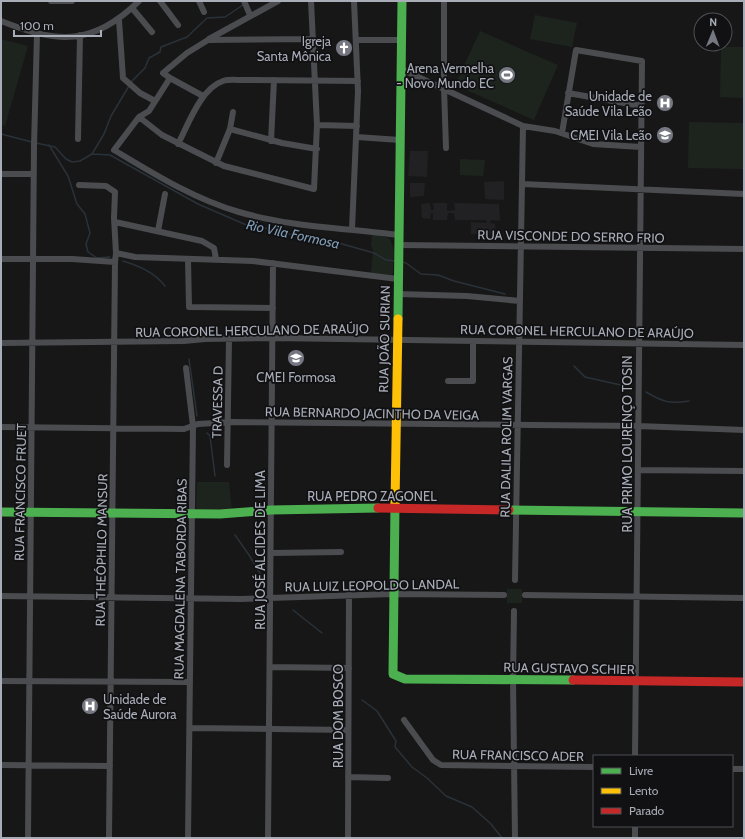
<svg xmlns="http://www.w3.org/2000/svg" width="745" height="839" font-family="Cabin,sans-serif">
	<rect width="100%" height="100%" fill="#171717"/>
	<path fill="#212123" d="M 410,151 L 428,151 L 427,177 L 408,176 Z
		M 504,181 L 504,200 L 485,199 L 484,182 Z
		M 410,183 L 425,183 L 424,196 L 410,197 Z
		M 430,203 L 431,210 L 434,210 L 433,203 L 447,203 L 447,211 L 455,210 L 454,203 L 499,204 L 500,221 L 491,220 L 490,223 L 495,224 L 496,234 L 471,234 L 471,222 L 487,223 L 486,220 L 455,220 L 454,213 L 448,213 L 447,220 L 433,220 L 433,213 L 431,213 L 430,219 L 422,218 L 421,204 Z"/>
	<path fill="#1d241e" d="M 535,15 L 577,23 L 572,47 L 530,39 Z
		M 480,31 L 558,65 L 534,120 L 455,85 Z
		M 1,39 L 28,46 L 5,126 L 1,125 Z
		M 721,47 L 744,47 L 744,98 L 720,97 Z
		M 689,122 L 744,123 L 744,169 L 688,168 Z
		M 460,159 L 485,160 L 483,176 L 460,175 Z
		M 372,234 L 387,237 L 390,239 L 394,250 L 393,273 L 392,275 L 371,273 L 373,251 L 371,245 Z
		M 197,482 L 229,482 L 232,511 L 196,511 Z
		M 507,589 L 522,589 L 522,603 L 507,603 Z"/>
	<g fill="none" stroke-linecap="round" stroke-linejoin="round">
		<path stroke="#2a3239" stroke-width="1.5" d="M 131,82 L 145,68 L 149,58 L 160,52 L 161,47 L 187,37 L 207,18 L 225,17 L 243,5
			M 1,134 L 32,142
			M 36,143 L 55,147 L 66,159 L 72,162 L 80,161 L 92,154 L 110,155 L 198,204 L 251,227 L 273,229 L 292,235 L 307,234 L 374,253 L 386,260 L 396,261
			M 49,145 L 68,176 L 77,204 L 85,214 L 90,233 L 86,244 L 88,252 L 97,258 L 110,257
			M 92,154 L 104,134 L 111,116 L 129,86
			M 123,261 C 139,266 154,272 165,286
			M 402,262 L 406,263 L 421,274 L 438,275 L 454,281 L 505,294
			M 189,359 L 197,416
			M 574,366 L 585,377 L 625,386
			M 646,392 C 663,402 669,404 689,401
			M 207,433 L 210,436 L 215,476
			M 235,535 L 249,555 L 263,578
			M 293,610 L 322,633
			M 362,700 L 377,711 L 396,741 L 395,747 L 412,767 L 427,778 L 446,796 L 472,807 L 491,824 L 502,838"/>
		<path stroke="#4b4c50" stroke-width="6" d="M 51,1 L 72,1
			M 160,1 L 178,25
			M 199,1 L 204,12
			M 244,1 L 250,15
			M 444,1 L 444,88 L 446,148
			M 132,8 L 152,32
			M 119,20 L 123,78 L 140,93 L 155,101
			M 1,21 C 58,44 93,46 139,1
			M 209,39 L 278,1
			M 314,39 L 208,40 L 187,53 L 163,73 L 170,78 L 149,111 L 139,117 L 114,150 C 154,174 194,199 239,212 C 290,227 346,228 399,235
			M 356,40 L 402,40
			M 401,69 L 523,126 L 555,131 L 593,144 L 641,147
			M 170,78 L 203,96
			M 568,93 L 641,106
			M 139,117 L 162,135 L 224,166 L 314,189 L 317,125 L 311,1
			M 317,125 L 357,126
			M 230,129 L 282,143 L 317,149
			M 562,133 L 576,50 L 642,61 L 635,756
			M 357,137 L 400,140
			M 78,139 L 80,35
			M 271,141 L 274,80
			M 178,144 C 188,125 201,88 223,81 C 229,79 236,80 242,80 L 358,81
			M 216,163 L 230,129 L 233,112
			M 1,174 L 34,174
			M 522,184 L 744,194
			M 79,185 L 106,186 L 115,192 L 114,218 L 116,253 L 115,262 L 109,838
			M 115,222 L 202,241 L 214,248 L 216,259
			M 352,229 L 358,91 L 354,1
			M 158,231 L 165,194
			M 399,245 L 744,249
			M 116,253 L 135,257 L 253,261 L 398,279
			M 1,259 L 72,259 L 115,262
			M 188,259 L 189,307 L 273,308
			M 398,294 L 467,296 L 520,301
			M 1,343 L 184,341 L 205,339 L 273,338 L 744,345
			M 186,368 L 193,426 L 188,838
			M 448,381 L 473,381 L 473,341
			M 1,427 L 184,429 L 198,424 L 231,422 L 638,426 L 744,430
			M 227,465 L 229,339
			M 638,470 L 744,471
			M 271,553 L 341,552
			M 515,580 L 523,126
			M 525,595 L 744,598
			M 1,596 L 241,599 L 393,594 L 504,595
			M 514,611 L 513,680 L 515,838
			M 270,667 L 349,668
			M 1,681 L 190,682
			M 404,720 L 433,760 L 441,765 L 594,767
			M 190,728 L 348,730
			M 1,765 L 110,766
			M 732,769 L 744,769
			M 348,777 L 388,778
			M 28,838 L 34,146 L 37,34
			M 268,838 L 273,263
			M 348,838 L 349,594
			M 635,838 L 635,826"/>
		<path stroke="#4caf50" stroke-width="9" d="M 398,319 L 402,1
			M 395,504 L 393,674 L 405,679 L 573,680
			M 509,510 L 744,513
			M 1,512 L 220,514 L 271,510 L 378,508"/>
		<path stroke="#ffc107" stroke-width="9" d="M 395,504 L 398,319"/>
		<path stroke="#c62828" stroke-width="9" d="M 378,508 L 509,510
			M 573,680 L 744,682"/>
	</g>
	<defs>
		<g id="church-disc" transform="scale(0.9)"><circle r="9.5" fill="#757880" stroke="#111113"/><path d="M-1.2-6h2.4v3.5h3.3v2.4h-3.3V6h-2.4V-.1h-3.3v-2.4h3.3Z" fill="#fff"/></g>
		<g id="stadium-disc" transform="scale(0.9)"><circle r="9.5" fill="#757880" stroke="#111113"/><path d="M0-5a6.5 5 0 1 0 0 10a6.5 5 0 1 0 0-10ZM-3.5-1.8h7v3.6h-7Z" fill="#fff"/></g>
		<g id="hospital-disc" transform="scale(0.9)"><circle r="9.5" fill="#757880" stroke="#111113"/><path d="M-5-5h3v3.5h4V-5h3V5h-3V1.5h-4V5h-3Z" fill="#fff"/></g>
		<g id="school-disc" transform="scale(0.9)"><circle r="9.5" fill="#757880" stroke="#111113"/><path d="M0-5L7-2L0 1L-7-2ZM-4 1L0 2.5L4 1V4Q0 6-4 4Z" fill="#fff"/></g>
	</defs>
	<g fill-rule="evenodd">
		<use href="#church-disc" x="344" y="48"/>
		<use href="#stadium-disc" x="507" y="75"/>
		<use href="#hospital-disc" x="665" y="103"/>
		<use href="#school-disc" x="665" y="135"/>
		<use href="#school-disc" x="296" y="358"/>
		<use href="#hospital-disc" x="90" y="706"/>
	</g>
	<g text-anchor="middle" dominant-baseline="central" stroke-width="3.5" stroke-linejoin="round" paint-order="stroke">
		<g font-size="13" fill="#a8adb8" stroke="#111113" text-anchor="end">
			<text x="331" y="41">Igreja<tspan x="331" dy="15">Santa Mônica</tspan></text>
			<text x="494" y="68">Arena Vermelha<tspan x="494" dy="15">- Novo Mundo EC</tspan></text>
			<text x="652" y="96">Unidade de<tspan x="652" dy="15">Saúde Vila Leão</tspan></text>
			<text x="652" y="135">CMEI Vila Leão</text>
			<text x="296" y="377" text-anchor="middle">CMEI Formosa</text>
			<text x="103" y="699" text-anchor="start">Unidade de<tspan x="103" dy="15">Saúde Aurora</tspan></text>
		</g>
		<g font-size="13" fill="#a8adb8" stroke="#111113">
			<text transform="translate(571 236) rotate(1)">RUA VISCONDE DO SERRO FRIO</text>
			<text transform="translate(252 330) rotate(-1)">RUA CORONEL HERCULANO DE ARAÚJO</text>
			<text transform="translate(577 331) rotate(1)">RUA CORONEL HERCULANO DE ARAÚJO</text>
			<text transform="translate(384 339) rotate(-89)">RUA JOÃO SURIAN</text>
			<text transform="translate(217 402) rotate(-89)">TRAVESSA D</text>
			<text transform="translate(372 413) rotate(1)">RUA BERNARDO JACINTHO DA VEIGA</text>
			<text transform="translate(506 437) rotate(-89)">RUA DALILA ROLIM VARGAS</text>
			<text transform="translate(627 444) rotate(-90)">RUA PRIMO LOURENÇO TOSIN</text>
			<text transform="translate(20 492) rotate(-89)">RUA FRANCISCO FRUET</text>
			<text x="372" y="496">RUA PEDRO ZAGONEL</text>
			<text transform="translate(101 550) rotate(-89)">RUA THEÓPHILO MANSUR</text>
			<text transform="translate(260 550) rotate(-90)">RUA JOSÉ ALCIDES DE LIMA</text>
			<text transform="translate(180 579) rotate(-89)">RUA MAGDALENA TABORDA RIBAS</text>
			<text transform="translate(372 585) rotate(-1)">RUA LUIZ LEOPOLDO LANDAL</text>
			<text transform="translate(569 668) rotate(1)">RUA GUSTAVO SCHIER</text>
			<text transform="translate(338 716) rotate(-90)">RUA DOM BOSCO</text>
			<text transform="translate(518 755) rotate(1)">RUA FRANCISCO ADER</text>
		</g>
		<g font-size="14" font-style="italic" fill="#7f9bb3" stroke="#111113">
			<text transform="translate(293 234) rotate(12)">Rio Vila Formosa</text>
		</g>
	</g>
	<rect width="745" height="839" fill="none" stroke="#a8adb8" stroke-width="4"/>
	<rect x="593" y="755" width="140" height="72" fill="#111113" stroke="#4d4f55"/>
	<rect x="601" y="768" width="20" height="6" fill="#4caf50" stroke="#4d4f55"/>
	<text x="629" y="775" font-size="12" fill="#a8adb8">Livre</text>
	<rect x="601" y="788" width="20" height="6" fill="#ffc107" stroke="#4d4f55"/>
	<text x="629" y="795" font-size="12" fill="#a8adb8">Lento</text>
	<rect x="601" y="808" width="20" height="6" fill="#c62828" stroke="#4d4f55"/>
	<text x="629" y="815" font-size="12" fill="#a8adb8">Parado</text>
	<g transform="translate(713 32) rotate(1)"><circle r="19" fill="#111113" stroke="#4d4f55"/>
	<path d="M0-3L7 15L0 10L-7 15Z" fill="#757880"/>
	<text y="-6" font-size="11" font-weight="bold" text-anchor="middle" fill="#a8adb8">N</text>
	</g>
	<path d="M14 30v6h87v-6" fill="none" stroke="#a8adb8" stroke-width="2"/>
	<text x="20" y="30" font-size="12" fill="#a8adb8" stroke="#111113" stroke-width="3" paint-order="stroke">100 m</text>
</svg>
